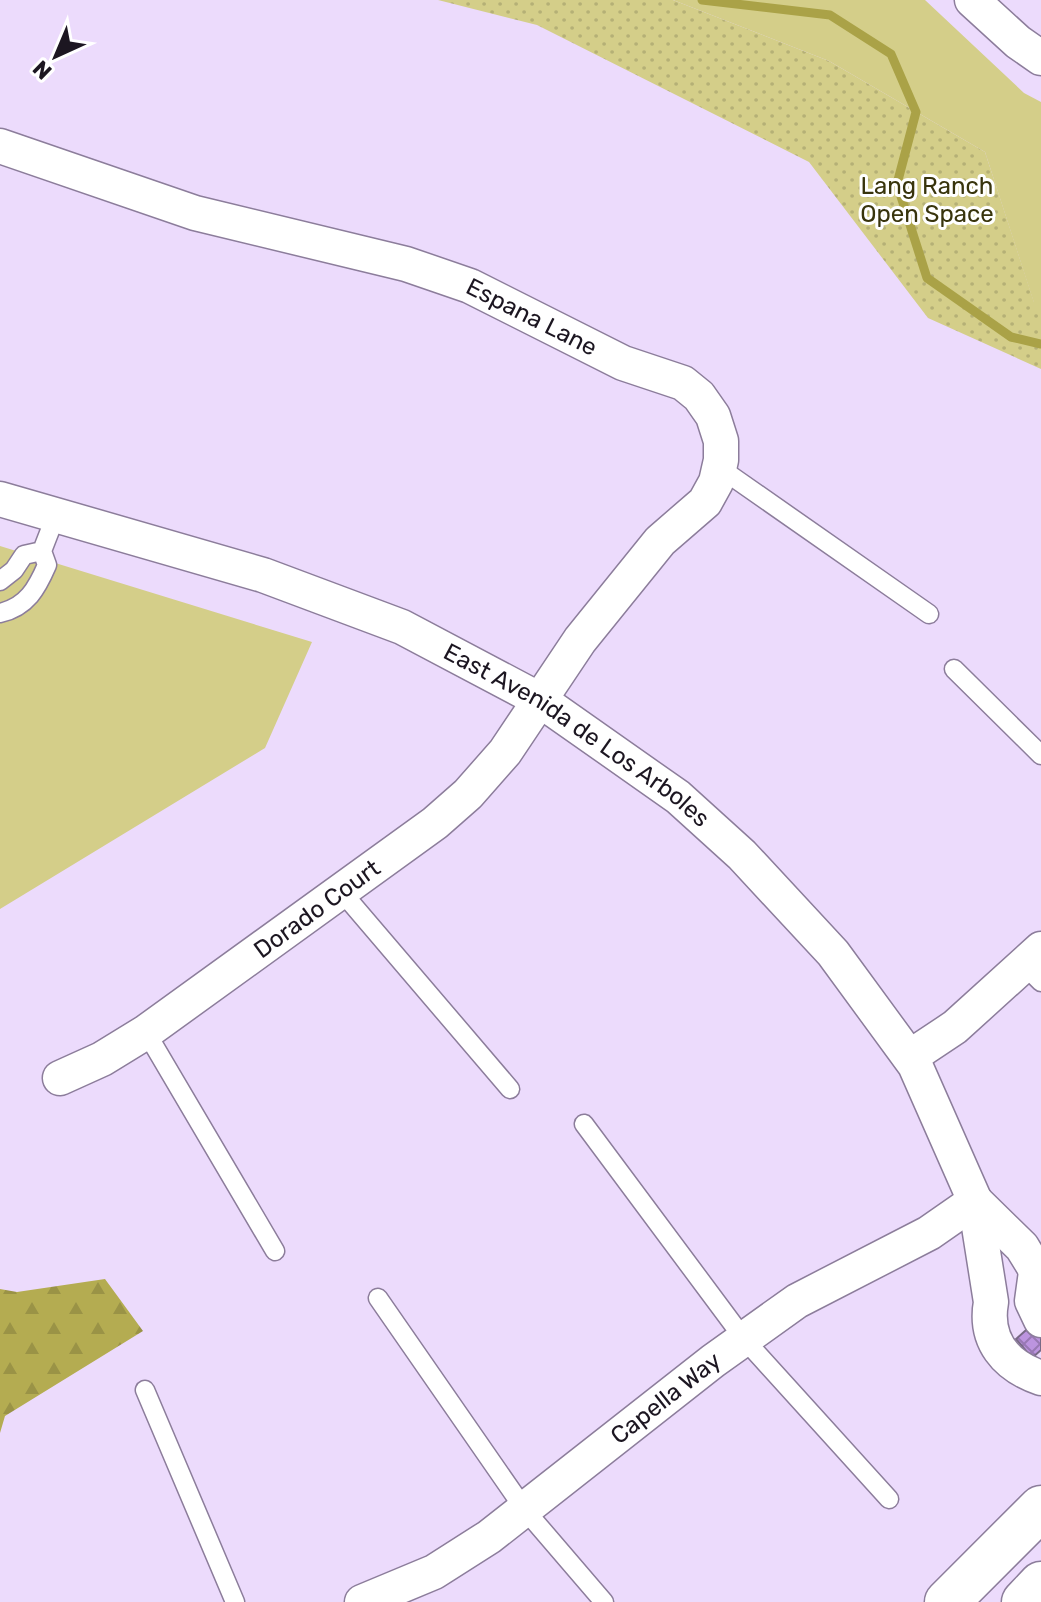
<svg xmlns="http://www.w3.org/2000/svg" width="1041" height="1602" font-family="Rubik,sans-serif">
	<defs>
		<pattern id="grass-dots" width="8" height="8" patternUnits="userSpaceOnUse" patternTransform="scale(2)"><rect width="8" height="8" fill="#d4ce89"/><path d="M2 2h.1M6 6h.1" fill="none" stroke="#b5b076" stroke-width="1.8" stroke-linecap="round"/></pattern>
		<pattern id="forest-firs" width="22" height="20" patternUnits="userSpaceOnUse" patternTransform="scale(2)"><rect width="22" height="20" fill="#b4ac51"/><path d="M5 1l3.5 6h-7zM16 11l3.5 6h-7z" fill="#9a9346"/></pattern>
		<pattern id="building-cross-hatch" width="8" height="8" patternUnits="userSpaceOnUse" patternTransform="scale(2)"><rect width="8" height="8" fill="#bc94df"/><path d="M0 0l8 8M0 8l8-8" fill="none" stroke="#9878b4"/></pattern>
	</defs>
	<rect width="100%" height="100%" fill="#ecdbfc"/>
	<path fill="url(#grass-dots)" d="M 438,0 L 673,0 L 829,61 L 985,152 L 1034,302 L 1041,303 L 1041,369 L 928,318 L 809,162 L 537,25 Z"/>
	<path fill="url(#forest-firs)" d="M 105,1279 L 143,1331 L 5,1416 L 0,1433 L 0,1289 L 17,1292 Z"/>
	<path fill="#d4ce89" d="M 673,0 L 925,0 L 1024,93 L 1041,102 L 1041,303 L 1034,303 L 985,152 L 829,61 Z
		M 0,546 L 312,642 L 265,748 L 0,909 Z"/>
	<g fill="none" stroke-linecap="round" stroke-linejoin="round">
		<path stroke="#aaa247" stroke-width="9" d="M 702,0 L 830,15 L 891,54 L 916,112 L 897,184 L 927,278 L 1011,337 L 1041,344"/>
	</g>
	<path fill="url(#building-cross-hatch)" stroke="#786986" stroke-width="2" d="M 1041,1321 L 1041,1350 L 1032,1358 L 1016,1339 L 1034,1323 Z"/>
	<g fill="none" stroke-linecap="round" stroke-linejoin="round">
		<g stroke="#8c7d9b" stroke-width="21">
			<path id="service" d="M 720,468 L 929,614
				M 0,581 L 14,570 L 24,555 L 42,551
				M 0,613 C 27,607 37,588 47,565 L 42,551 L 56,515
				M 954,669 L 1041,755
				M 341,891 L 510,1089
				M 1024,965 L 1041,982
				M 146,1032 L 275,1251
				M 584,1124 L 744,1339 L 889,1499
				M 378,1298 L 525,1510 L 604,1602
				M 145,1390 L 235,1602"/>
		</g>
		<g stroke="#8c7d9b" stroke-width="37">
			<g id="minor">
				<path d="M 972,0 L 1018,42 L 1041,58"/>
				<path id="s1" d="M 0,146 L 195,213 L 406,264 L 470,286 L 623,363 L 683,383 L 699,396 L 713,416 L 721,441 L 721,460 L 716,482 L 705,502 L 660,541 L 580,640 L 505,752 L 468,794 L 435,823 L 146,1032 L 102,1059 L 60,1078"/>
				<path id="s2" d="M 0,499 L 263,575 L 402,627 L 540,700 L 678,797 L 742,855 L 833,953 L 915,1065 L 975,1201 L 991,1302 C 984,1341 1006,1366 1041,1378"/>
				<path d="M 910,1057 L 955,1027 L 1041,949"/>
				<path d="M 975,1201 L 1022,1247 L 1041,1278"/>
				<path d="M 1036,1272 L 1032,1301 L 1041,1320"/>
				<path id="s3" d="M 362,1602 L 434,1572 L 489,1537 L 713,1361 L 797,1301 L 929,1233 L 975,1201"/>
			</g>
		</g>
		<g stroke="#8c7d9b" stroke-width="47">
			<path id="tertiary" d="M 947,1602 L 1041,1508
				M 1024,1602 L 1041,1584"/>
		</g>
		<use href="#service" stroke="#fff" stroke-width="18"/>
		<use href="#minor" stroke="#fff" stroke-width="34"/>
		<use href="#tertiary" stroke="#fff" stroke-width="44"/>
	</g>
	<g text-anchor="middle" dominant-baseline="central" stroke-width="6" stroke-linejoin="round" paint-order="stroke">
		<g font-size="24" fill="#38340c" stroke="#fff">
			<text x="927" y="186">Lang Ranch<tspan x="927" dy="28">Open Space</tspan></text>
		</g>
		<g font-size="24" fill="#1c1621" stroke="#fff">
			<text stroke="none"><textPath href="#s1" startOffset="560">Espana Lane</textPath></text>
			<text stroke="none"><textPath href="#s2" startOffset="628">East Avenida de Los Arboles</textPath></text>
			<text transform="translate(317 909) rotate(-36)">Dorado Court</text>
			<text stroke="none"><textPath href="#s3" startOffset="368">Capella Way</textPath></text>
		</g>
	</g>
	<g transform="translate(56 56) rotate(224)" stroke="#ffffff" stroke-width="6" paint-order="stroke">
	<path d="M0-6L14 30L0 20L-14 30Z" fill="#1c1621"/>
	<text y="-12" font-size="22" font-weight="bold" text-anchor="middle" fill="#1c1621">N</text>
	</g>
</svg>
